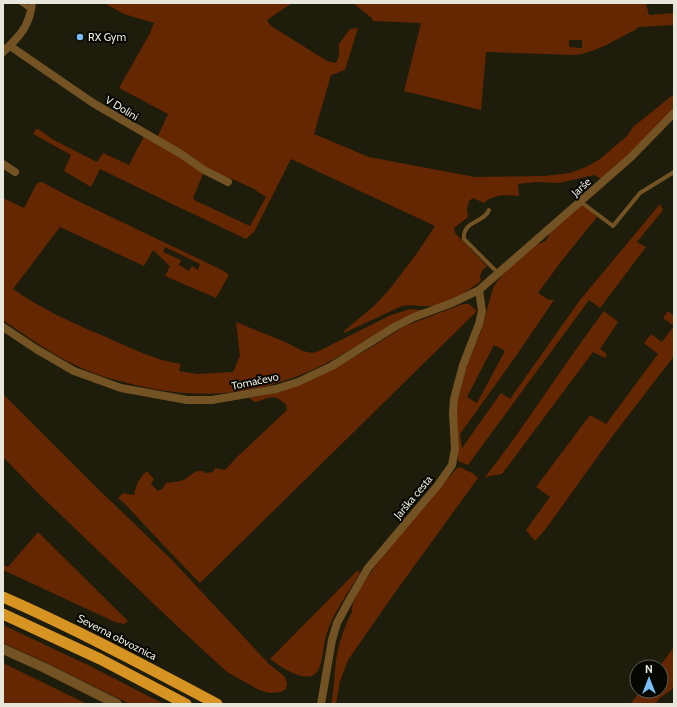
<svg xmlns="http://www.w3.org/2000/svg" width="677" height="707" font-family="Cabin,sans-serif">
	<rect width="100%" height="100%" fill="#1e1c0b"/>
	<path fill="#652602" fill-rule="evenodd" d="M 104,3 L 292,3 L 267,20 L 271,26 L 327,61 L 336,63 L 339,56 L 339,44 L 350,29 L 358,28 L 345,70 L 331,75 L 314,134 L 369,157 L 475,177 L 544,176 L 570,173 L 586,167 L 600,159 L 627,136 L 633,127 L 674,94 L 674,108 L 618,165 L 601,179 L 594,175 L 559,183 L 536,182 L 518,184 L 519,196 C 506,195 494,194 484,203 L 473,198 L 469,201 L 467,209 L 468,217 L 454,228 L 455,233 L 487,266 L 482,271 L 480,276 L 481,281 C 466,292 450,304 430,306 C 421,307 411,304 402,306 L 344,333 L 344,331 L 375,305 L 389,290 L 417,253 L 435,226 L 291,159 L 254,232 L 246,239 L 168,202 L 100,169 L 91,187 L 64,171 L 71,155 L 33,134 L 36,129 L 39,129 L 52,139 L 97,162 L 103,153 L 129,165 L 144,136 L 181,156 L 203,174 L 193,198 L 196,201 L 250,226 L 266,197 L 252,188 L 205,167 L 191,156 L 157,138 L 168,114 L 119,88 L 149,35 L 154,23 L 124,14 Z
		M 353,3 L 646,3 L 649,15 L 674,13 L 674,25 L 638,27 L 635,30 C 616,39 596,53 575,55 L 486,52 L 481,110 L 404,91 L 421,23 L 372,21 L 373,19 ZM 569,40 L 582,40 L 582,48 L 569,47 Z
		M 42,182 L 76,200 L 224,271 L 229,275 L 216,298 L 165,276 L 170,266 L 153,250 L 144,266 L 60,227 L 13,289 C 41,309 74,324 106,337 C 130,348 155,360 181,364 L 179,371 L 197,374 L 233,372 L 240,356 L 236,322 L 285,342 L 303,351 L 312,353 L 319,351 L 391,315 L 410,309 L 422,310 C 382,326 349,354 310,371 C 249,398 187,400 124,382 C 107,378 91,373 75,365 C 50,353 26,336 3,320 L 3,198 L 24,208 L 37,183 ZM 165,247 L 200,264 L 198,270 L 192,266 L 189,271 L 179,265 L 181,260 L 163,252 Z
		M 660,204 L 663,210 L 637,242 L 646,247 L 600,308 L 592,302 L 589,300 L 468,465 L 458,461 L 455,410 L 467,365 L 481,331 L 493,288 L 498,280 L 512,265 L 536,245 L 545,241 L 548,238 L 549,234 L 581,205 L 586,206 L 597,217 L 560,263 L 538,293 L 549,300 L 554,300 L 518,353 L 460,434 L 462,448 L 501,393 L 510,399 L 580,300 ZM 494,345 L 505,351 L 477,403 L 467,397 Z
		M 463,304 L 469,304 L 477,311 L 200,583 L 166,548 L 125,504 L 118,498 L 123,493 L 134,495 C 136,485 139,478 147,471 L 154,479 L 151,484 L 158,491 L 162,489 L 166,483 C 171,482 178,482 183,480 C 191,477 196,466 206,473 L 213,472 L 215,468 L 225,470 L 236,458 L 287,410 L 286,404 C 282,402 281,400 277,398 C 272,395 261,401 255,402 L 249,398 L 282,391 L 325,373 L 365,351 L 405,326 Z
		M 604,311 L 618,322 L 600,349 L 607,354 L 605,358 L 593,352 L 502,474 L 485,477 C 527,424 563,365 604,311 Z
		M 668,311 L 674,316 L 674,356 L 611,438 L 545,530 L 535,541 L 526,530 L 550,497 L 536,487 L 590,415 L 606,424 L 658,354 L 644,343 L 651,334 L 662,342 L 674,326 L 663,318 Z
		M 3,394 L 95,486 L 171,559 L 269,664 L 284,676 L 286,680 L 287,684 L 286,689 L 281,692 L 269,693 L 259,690 L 227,672 L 178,627 L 40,495 L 3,457 Z
		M 460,467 L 472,473 L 478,478 L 394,594 L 348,660 L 340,681 L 336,704 L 331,704 C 335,687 334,670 337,654 C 340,639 345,625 352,612 C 347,590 439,489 457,468 Z
		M 38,532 L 128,621 L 124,624 L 115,622 L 3,570 L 3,565 L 8,567 Z
		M 358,570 L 360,573 C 348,593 332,614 326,636 C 323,646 323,668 315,674 C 303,683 280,666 270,659 Z
		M 3,625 L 88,665 L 164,704 L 130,704 L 45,662 L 3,643 Z
		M 674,647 L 674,688 L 660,698 L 655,704 L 630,704 L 641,691 L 661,691 L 661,667 L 659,667 Z
		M 3,663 L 87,704 L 3,704 Z"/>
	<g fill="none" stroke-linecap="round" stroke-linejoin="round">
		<path stroke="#735224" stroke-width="4" d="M 21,3 L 31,10
			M 581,202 L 613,226 L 640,193 L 674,172
			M 489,210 C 484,223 462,221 464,239 L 498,273"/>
		<path stroke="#735224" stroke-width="8" d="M 10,46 L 93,103 L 181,154 L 204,170 L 228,182
			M 3,52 C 19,37 30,26 32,3
			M 3,164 L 15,172
			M 3,327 L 36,349 L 74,371 L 121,388 L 187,400 L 212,400 L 276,389 L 298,382 L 332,366 L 396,326 L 414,317 L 452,303 L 479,290 L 630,158 L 674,113
			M 321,704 L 332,640 L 337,623 L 350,599 L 368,568 L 438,485 L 452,465 L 455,449 L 453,413 L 454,399 L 463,365 L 479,324 L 482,311 L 479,290"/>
		<path stroke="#735224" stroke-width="10" d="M 3,649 L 45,668 L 117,704"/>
		<path stroke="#d89422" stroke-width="11" d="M 3,597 C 76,629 147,667 217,704
			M 3,614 L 100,659 L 186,704"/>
	</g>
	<circle fill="#7abef8" stroke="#070702" stroke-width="1.5" cx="80" cy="37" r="4"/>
	<g text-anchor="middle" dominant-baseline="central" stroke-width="4" stroke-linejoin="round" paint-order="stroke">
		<g font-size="11" fill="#e8e7dc" stroke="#070702" text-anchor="start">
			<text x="88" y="37">RX Gym</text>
		</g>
		<g font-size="11" fill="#e8e7dc" stroke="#070702">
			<text transform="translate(122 108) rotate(31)">V Dolini</text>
			<text transform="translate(581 187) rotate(-42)">Jarše</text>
			<text transform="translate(255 381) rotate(-12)">Tomačevo</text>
			<text transform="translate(413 497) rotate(-50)">Jarška cesta</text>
			<text transform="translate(117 637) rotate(27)">Severna obvoznica</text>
		</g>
	</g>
	<rect width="677" height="707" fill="none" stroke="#e8e7dc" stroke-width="8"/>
	<g transform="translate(649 679)"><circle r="19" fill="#070702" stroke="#616159"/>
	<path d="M0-3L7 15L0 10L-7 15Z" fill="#7abef8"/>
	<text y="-6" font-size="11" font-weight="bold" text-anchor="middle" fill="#e8e7dc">N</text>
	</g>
</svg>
